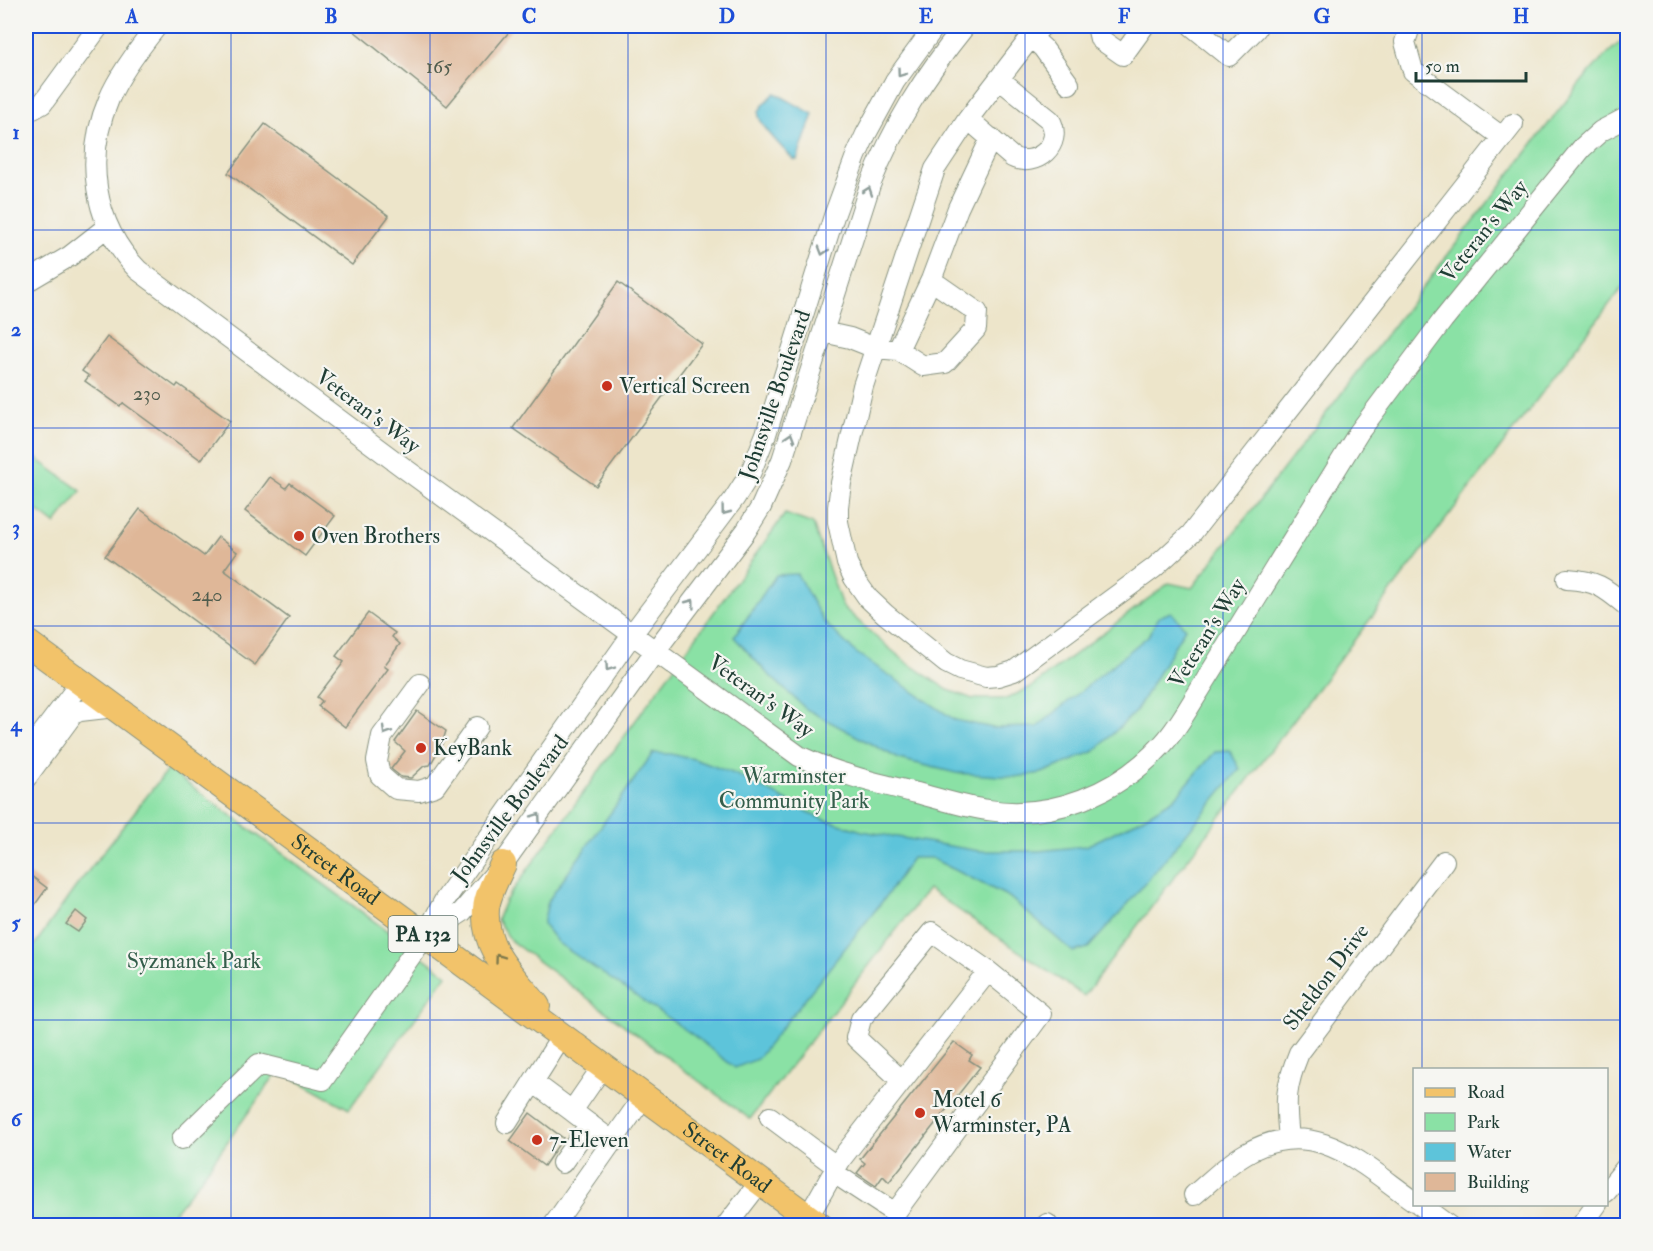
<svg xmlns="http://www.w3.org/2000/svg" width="1653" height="1251" font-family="'IM FELL Double Pica',serif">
	<rect width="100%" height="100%" fill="#f6f6f2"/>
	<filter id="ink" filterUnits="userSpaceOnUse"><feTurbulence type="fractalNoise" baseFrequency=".0167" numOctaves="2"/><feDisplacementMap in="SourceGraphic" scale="12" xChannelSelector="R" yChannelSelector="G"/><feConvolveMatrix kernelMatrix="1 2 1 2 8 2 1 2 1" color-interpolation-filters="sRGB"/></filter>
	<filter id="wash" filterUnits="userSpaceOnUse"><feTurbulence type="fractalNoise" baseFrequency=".008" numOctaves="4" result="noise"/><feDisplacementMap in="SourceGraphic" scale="24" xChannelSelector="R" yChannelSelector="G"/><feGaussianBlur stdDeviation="1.35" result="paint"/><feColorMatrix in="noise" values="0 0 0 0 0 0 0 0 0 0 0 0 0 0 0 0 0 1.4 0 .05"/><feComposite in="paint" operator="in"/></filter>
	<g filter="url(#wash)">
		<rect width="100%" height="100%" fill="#ede5ca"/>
		<path fill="#8ae1a5" stroke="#548f6c" stroke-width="1.5" d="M 1627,37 L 1627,281 L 1084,996 L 928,889 L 750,1119 L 511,941 L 497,920 L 505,901 L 785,514 L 813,524 L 842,606 L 877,638 L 906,662 L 948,690 L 973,699 L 1006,699 L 1031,687 L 1169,583 L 1192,588 L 1539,136 C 1566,102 1592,63 1627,37 Z
			M 26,451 L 81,491 L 55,524 L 26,502 Z
			M 168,769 L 447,975 L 349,1109 L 279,1070 L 199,1181 L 164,1225 L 26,1226 L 26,957 L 75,888 Z"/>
		<path fill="#5dc4da" stroke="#3e8087" stroke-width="1.5" d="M 775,93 L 813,114 L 797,160 L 793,159 C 786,151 755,122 759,112 C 761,106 770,98 775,93 Z
			M 797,574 L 824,622 L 855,652 L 955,720 L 993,728 L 1037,727 L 1148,636 L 1159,617 L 1171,612 L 1185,628 L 1136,711 L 1095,751 L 1042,773 L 1015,777 L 956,773 L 899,759 L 806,709 L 766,672 L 734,637 L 776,575 Z
			M 1230,751 L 1240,769 L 1122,911 L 1088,948 L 1073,952 L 1009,897 L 931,858 L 912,858 L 885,898 L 757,1059 L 735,1068 L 693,1035 L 558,943 L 543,924 L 548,901 L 653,753 L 670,754 L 694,759 L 735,774 L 820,818 L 862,831 L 979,851 L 1039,851 L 1086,846 L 1139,820 L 1174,799 L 1215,752 Z"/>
		<g id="blocks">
			<path fill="#dfb798" d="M 348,26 L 514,26 L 447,106 Z
				M 265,124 L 389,216 L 352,265 L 228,173 Z
				M 618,282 L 702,344 L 596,486 L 513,428 Z
				M 107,337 L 176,387 L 178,384 L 230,421 L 201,460 L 123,403 L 120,406 L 85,381 L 89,376 L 82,371 Z
				M 270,477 L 286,488 L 290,483 L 335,516 L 305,556 L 245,511 Z
				M 140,509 L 204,556 L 218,537 L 237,552 L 224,570 L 289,618 L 255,665 L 105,556 Z
				M 368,613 L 395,633 L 392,637 L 400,644 L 384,666 L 388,669 L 345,727 L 318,706 L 322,701 L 317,697 L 344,662 L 336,656 Z
				M 417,711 L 446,731 L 442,744 L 430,765 L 424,766 L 411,778 L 401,777 L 391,769 L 405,751 L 395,742 Z
				M 26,872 L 47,888 L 26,917 Z
				M 76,911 L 87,920 L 78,932 L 66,924 Z
				M 954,1042 L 972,1055 L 969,1060 L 980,1067 L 889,1182 L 883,1176 L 876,1186 L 857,1173 L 865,1163 L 860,1159 Z
				M 530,1113 L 563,1138 L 544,1166 L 510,1141 Z"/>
		</g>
	</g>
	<g filter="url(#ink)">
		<use href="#blocks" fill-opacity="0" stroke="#86917f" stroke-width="1.5"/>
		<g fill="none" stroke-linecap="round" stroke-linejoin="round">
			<g stroke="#86917f" stroke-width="22">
				<path id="minor" d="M 157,26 C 141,46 119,75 109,99 C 84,157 93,224 138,270 L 404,468 L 799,756 C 837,774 876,783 917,793 C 940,799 964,807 988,810 C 1052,820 1118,793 1161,746 C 1172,735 1180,722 1188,709 L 1359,432 L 1443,320 L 1582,148 L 1601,131 L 1628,117
					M 1042,26 L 1031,37 L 968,119 L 935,169 L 863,386 L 841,483 L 838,507 L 838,522 L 847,563 L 854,578 L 868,598 L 885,614 L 946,663 L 960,670 L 986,677 L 998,676 L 1014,671 L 1154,568 L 1191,534 L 1513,124
					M 1097,26 L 1100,39 L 1123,55 L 1144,26
					M 1192,26 L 1229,56 L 1256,29 L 1255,26
					M 1408,33 L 1405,42 L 1413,71 L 1502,137
					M 1031,37 L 1043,48 L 1069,84
					M 26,109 L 33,109 L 42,104 L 99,26
					M 968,119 L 1012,157 C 1036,169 1064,144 1050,120 L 999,79
					M 931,280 L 958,208 L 991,138
					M 26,282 L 70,256 L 107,227
					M 823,332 L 850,338 L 875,348 L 898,350 L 923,366 L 945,363 L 976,329 L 977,312 L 931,280 L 898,350
					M 1567,579 C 1598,581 1605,588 1628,607
					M 420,684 L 382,736 L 377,761 L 380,775 L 396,789 L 419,791 L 435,786 L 477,727
					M 26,755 L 81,682
					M 26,778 L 73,714 L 80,711 L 115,707
					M 428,934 L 462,912 L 503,864 L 656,650 L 746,531 L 761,507 L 782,460 L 870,185 C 895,123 923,78 965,26
					M 902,1081 L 856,1038 L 861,1019 L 932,932 L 988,971
					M 533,1082 L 572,1111 L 603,1066
					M 572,1111 L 613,1142
					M 770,1117 L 837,1167
					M 507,1123 L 562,1036
					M 1289,1138 C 1285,1102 1285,1087 1299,1053 L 1444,861
					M 182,1139 L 259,1064 L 323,1080 L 425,936 L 444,901 L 633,633 L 734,499 L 750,474 L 766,434 L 834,216 L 856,156 L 866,134 L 895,81 L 935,26
					M 562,1163 L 590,1124
					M 1606,1192 L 1628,1165
					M 1194,1195 C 1210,1182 1226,1165 1245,1154 C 1314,1114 1360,1163 1414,1201
					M 1419,1204 L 1449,1226
					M 808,1217 L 841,1159 L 988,971 L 1041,1014 L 895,1213 L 834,1173
					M 1047,1224 L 1048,1226
					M 553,1226 L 644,1096
					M 726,1226 L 760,1182
					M 1581,1226 L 1597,1204"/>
			</g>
			<g stroke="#86917f" stroke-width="28">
				<g id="major">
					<path id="s1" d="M 26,642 L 820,1226"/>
					<path d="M 503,864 C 497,877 487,895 486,909 C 483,951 513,976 537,1006"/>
				</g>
			</g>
			<use href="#minor" stroke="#fff" stroke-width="20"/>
			<use href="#major" stroke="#f2c36a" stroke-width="26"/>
		</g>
		<defs><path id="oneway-chevron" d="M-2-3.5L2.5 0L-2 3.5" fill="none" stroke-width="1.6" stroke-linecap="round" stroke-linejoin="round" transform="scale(1.5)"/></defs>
		<g stroke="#8f9e9a">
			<use href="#oneway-chevron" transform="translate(901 73) rotate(126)"/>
			<use href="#oneway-chevron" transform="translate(868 191) rotate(-71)"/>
			<use href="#oneway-chevron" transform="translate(823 251) rotate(107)"/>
			<use href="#oneway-chevron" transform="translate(790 437) rotate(-73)"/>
			<use href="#oneway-chevron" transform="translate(725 511) rotate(127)"/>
			<use href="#oneway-chevron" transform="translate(691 603) rotate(-53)"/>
			<use href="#oneway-chevron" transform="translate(609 667) rotate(125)"/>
			<use href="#oneway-chevron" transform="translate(386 731) rotate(121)"/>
			<use href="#oneway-chevron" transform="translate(537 817) rotate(-54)"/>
		</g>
		<use stroke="#7e794c" href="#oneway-chevron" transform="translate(499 958) rotate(-126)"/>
	</g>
	<path fill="none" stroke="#1d4ed8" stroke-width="1.5" stroke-opacity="0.55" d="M 231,26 L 231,1226M 430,26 L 430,1226M 628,26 L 628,1226M 826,26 L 826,1226M 1025,26 L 1025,1226M 1223,26 L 1223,1226M 1422,26 L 1422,1070M 26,230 L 1628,230M 26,428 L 1628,428M 26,626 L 1628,626M 26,823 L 1628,823M 26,1020 L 1628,1020M 1422,1204 L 1422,1226"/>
	<g fill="#c8321e" stroke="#f6f6f2" stroke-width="2">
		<circle cx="607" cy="386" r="6"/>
		<circle cx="299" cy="536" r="6"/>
		<circle cx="421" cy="748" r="6"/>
		<circle cx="920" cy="1113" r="6"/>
		<circle cx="537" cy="1140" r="6"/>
	</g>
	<g text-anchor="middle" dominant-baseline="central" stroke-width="4.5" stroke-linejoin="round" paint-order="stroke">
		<g font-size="20" fill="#4f5c4d">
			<text x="439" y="66">165</text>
			<text x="147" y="393">230</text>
			<text x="207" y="594">240</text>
		</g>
		<rect fill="#f6f6f2" stroke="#60746d" stroke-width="1.5" x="388.5" y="916" width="69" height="36" rx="4.5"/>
		<g font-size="21" font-weight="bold" fill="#1f3d34">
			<text x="423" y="934">PA 132</text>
		</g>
		<g font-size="22" fill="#1f3d34" stroke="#f6f6f2">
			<text transform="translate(1484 231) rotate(-51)">Veteran's Way</text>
			<text transform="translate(775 395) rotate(-71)">Johnsville Boulevard</text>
			<text transform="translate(368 411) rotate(37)">Veteran's Way</text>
			<text transform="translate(1207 633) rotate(-58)">Veteran's Way</text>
			<text transform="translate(761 696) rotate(36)">Veteran's Way</text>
			<text transform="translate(510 809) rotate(-53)">Johnsville Boulevard</text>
			<text stroke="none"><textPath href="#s1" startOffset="384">Street Road</textPath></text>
			<text transform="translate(1326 977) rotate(-53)">Sheldon Drive</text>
			<text stroke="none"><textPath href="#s1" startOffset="870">Street Road</textPath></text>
		</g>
		<g font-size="22" fill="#1f3d34" stroke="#f6f6f2" text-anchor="start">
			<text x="619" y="386">Vertical Screen</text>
			<text x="311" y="536">Oven Brothers</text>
			<text x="433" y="748">KeyBank</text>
			<text x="932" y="1100">Motel 6<tspan x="932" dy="25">Warminster, PA</tspan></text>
			<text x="549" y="1140">7-Eleven</text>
		</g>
		<g font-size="22" fill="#345e4b" stroke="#f6f6f2">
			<text x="794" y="776">Warminster<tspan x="794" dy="25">Community Park</tspan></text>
			<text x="194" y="961">Syzmanek Park</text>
		</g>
	</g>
	<rect width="1653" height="1251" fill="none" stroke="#f6f6f2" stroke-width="66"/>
	<rect x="1413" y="1068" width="195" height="138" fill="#f6f6f2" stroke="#a0aca6" stroke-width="1.5"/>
	<rect x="1425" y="1088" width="30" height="9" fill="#f2c36a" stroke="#a0aca6" stroke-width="1.5"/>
	<text x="1467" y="1098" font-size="18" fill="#1f3d34">Road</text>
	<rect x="1425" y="1113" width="30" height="18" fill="#8ae1a5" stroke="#a0aca6" stroke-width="1.5"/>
	<text x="1467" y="1128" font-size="18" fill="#1f3d34">Park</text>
	<rect x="1425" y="1143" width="30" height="18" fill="#5dc4da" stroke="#a0aca6" stroke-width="1.5"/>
	<text x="1467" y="1158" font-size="18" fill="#1f3d34">Water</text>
	<rect x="1425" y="1173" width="30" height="18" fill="#dfb798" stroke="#a0aca6" stroke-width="1.5"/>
	<text x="1467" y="1188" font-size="18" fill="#1f3d34">Building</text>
	<path d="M1416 72v9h110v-9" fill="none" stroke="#1f3d34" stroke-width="3"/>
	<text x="1425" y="72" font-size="18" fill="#1f3d34" stroke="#f6f6f2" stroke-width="4.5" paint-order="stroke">50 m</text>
	<rect x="33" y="33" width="1587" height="1185" fill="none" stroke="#1d4ed8" stroke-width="2"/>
	<g font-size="20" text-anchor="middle" font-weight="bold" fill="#1d4ed8">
		<text x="132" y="23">A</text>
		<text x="331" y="23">B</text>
		<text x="529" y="23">C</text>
		<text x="727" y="23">D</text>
		<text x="926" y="23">E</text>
		<text x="1124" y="23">F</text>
		<text x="1322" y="23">G</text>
		<text x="1521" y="23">H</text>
		<text x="16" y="139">1</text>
		<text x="16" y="336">2</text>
		<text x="16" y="534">3</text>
		<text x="16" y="731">4</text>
		<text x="16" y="929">5</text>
		<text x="16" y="1126">6</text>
	</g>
</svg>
